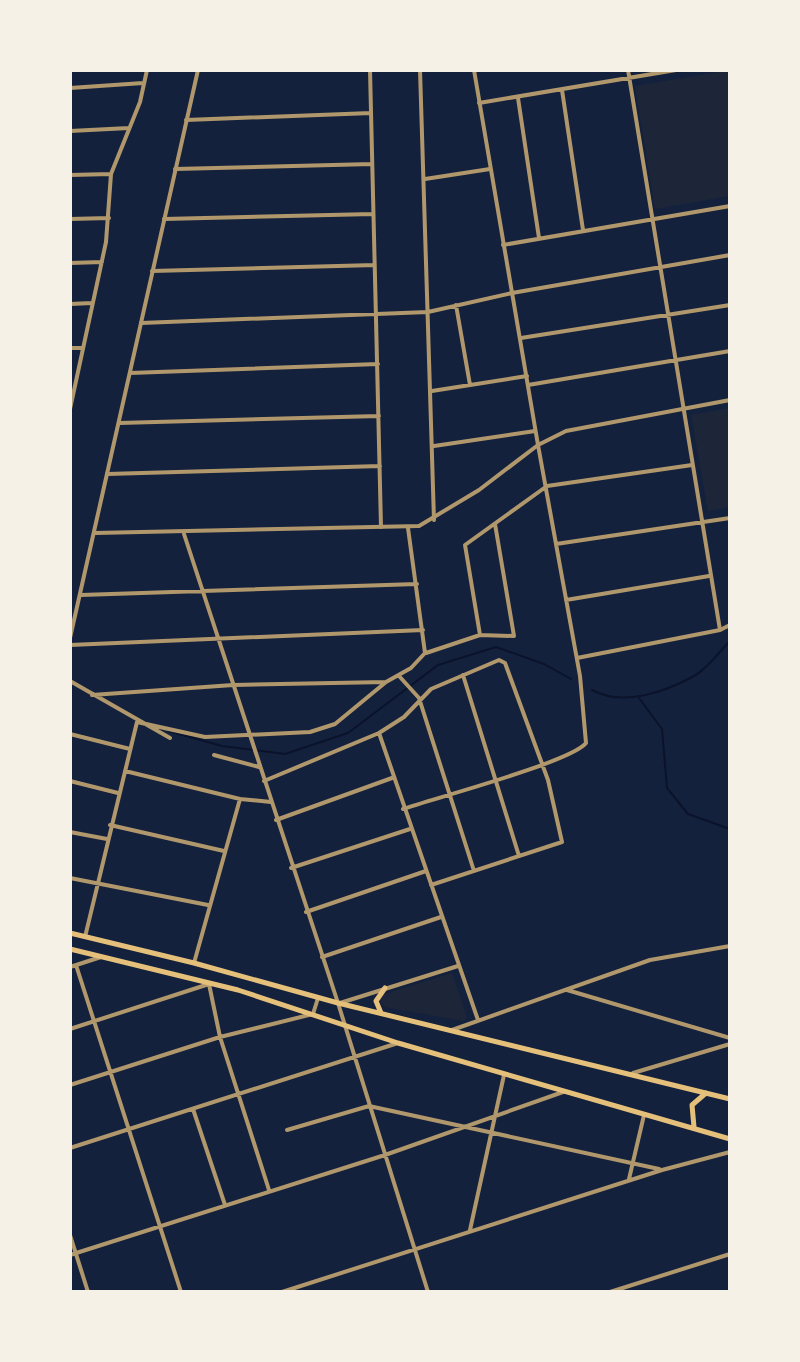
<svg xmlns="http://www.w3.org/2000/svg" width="800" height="1362" font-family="Quicksand,sans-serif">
	<rect width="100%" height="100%" fill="#14213d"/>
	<path fill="#1d2539" d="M 730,70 L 730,196 L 655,209 L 635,86 Z
		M 730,408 L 730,507 L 708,511 L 691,415 Z
		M 452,973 L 467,1017 L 464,1021 L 385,1007 L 379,1000 L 382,995 Z"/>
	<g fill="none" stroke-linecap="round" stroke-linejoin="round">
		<path stroke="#0b132b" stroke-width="2" d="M 592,690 C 623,707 665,692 694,676 C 707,669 719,652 730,641
			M 639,698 L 662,729 L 667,788 L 688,814 L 730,829
			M 168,731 L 222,746 L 285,754 L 348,733 L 438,665 L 496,647 L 544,664 L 571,679"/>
		<path stroke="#b1986c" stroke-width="4" d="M 370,70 L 381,527
			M 420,70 L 434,520
			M 628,70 L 720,630
			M 70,88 L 143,83
			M 562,90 L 583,230
			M 518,98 L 539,238
			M 479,103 L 676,70
			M 186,120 L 371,113
			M 70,131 L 129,128
			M 175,169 L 372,164
			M 70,175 L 111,174
			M 425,179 L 490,169
			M 70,219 L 109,218
			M 164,219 L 373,214
			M 503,245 L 730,206
			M 70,263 L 102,262
			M 152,271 L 375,265
			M 70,304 L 92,303
			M 456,305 L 470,385
			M 141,323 L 428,312 L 512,293 L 730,255
			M 521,338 L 730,305
			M 70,348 L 83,348
			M 130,373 L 378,364
			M 528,385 L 730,351
			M 432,391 L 527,376
			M 70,409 L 106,242 L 111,174 L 140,102 L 147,70
			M 119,423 L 379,416
			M 434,446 L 535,431
			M 107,474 L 380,466
			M 184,534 L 338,1003 L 428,1292
			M 556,544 L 730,518
			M 81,595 L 417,584
			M 566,600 L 709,576
			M 480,635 L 465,545 L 547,486 L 692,465
			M 70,645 L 423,630
			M 426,653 L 480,635 L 514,636 L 495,524
			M 577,658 L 720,630 L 730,625
			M 463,675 L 519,856
			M 399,676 L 419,698 L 474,871
			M 70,681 L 170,738
			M 92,695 L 233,685 L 386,682 L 411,668 L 425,653 L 408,528
			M 379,733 L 478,1020
			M 70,734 L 130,749
			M 214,755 L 259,767
			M 125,771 L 240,799 L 271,802
			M 70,781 L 118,793
			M 264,781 L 379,733 L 404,717 L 431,689 L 499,660 L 505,663 L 548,780 L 562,842 L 431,885
			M 403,809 C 435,798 571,762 586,743 L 580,676 L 538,445
			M 276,820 L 392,778
			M 110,825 L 224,851
			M 70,832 L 107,839
			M 291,868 L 410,829
			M 70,878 L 208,905
			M 306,912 L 426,871
			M 85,937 L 137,722 L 205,737 L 310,732 L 335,724 L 386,682
			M 322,957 L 441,917
			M 194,963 L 240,799
			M 76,965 L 181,1292
			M 70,967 L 101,957
			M 567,990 L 730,1038
			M 340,1003 L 458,966
			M 70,1029 L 209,984 L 220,1037 L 269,1190
			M 452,1030 L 650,960 L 730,946
			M 633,1073 L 730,1044
			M 70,1085 L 220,1037 L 313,1014 L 318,998
			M 193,1109 L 225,1205
			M 287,1130 L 369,1106 L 659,1169
			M 70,1148 L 398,1043
			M 629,1179 L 644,1115
			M 470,1230 L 504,1075
			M 70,1235 L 88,1292
			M 70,1255 L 385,1155 L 563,1092
			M 282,1292 L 662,1170 L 730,1152
			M 610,1292 L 730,1254"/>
		<path stroke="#b1986c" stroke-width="4" d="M 474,70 L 538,445
			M 95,533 L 419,526 L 479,490 L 538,445 L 566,431 L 730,400
			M 70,638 L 198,70"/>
		<path stroke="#e5c07b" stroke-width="5" d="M 70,933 L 194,963 L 338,1003 L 730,1099
			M 70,949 L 238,990 L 398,1043 L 730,1139
			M 381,1013 L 376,1001 L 385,988
			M 694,1127 L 692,1105 L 706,1093"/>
	</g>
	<rect width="800" height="1362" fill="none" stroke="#f6f1e7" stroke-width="144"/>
</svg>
